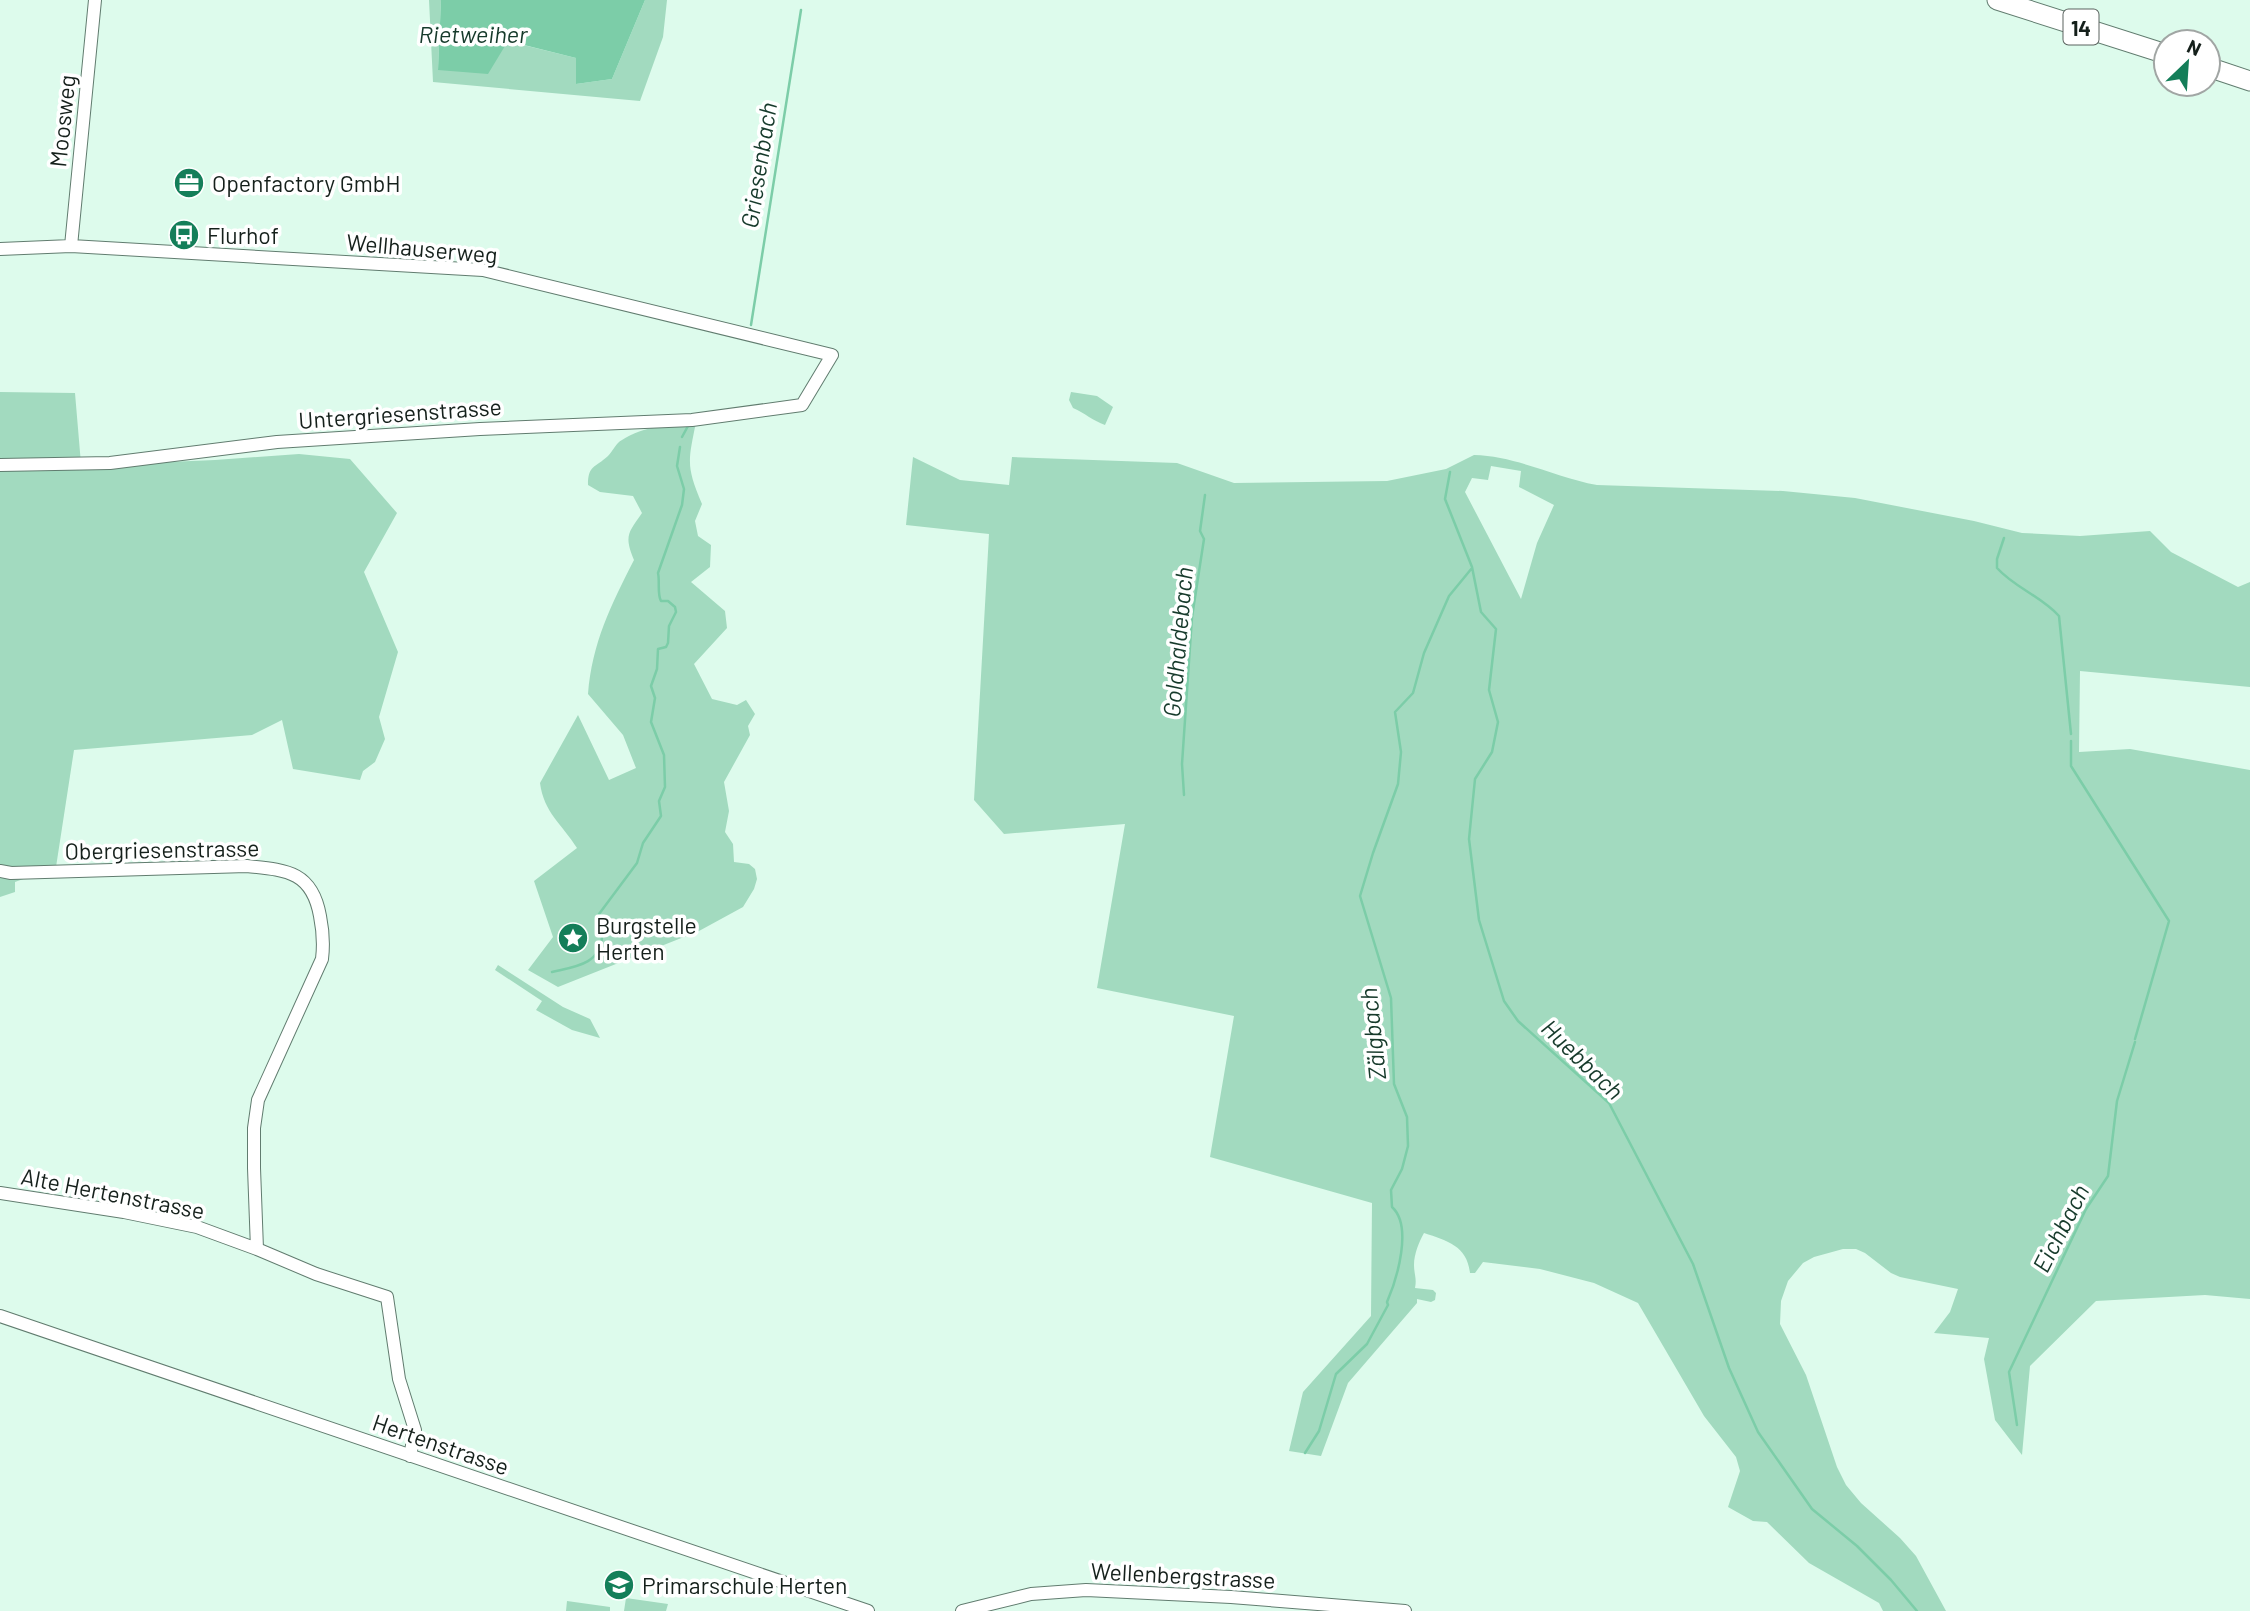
<svg xmlns="http://www.w3.org/2000/svg" width="2250" height="1611" font-family="Barlow,sans-serif">
	<rect width="100%" height="100%" fill="#ddfbec"/>
	<path fill="#a2dabf" fill-rule="evenodd" d="M 429,0 L 441,0 L 438,70 L 507,41 L 576,58 L 576,84 L 612,79 L 645,0 L 667,0 L 663,37 L 640,101 L 433,82 Z
		M 0,392 L 75,393 L 81,464 L 0,462 Z
		M 1071,392 L 1097,396 L 1113,407 L 1105,425 C 1093,421 1085,413 1073,408 L 1069,400 Z
		M 696,422 C 688,462 686,466 702,504 L 695,521 L 698,536 L 711,545 L 710,567 L 691,582 L 725,611 L 727,628 L 694,664 L 712,699 L 737,705 L 746,700 L 755,714 L 748,726 L 750,735 L 724,782 L 729,811 L 725,832 L 733,844 L 734,862 L 749,864 L 755,869 L 757,879 L 754,889 L 743,907 L 699,931 L 558,987 L 528,970 L 553,937 L 534,881 L 577,848 C 562,824 544,813 540,783 L 578,715 L 609,780 L 636,768 L 623,735 L 588,694 C 592,643 611,605 634,560 C 624,536 628,533 642,513 L 633,496 L 600,492 L 588,485 C 588,465 595,468 608,456 C 613,451 616,443 622,440 C 644,426 671,424 696,422 Z
		M 299,454 L 350,459 L 397,513 L 364,572 L 398,652 L 379,717 L 385,739 L 375,762 L 363,771 L 360,780 L 293,769 L 282,720 L 252,735 L 74,750 L 56,867 L 15,882 L 15,892 L 0,897 L 0,469 L 215,460 Z
		M 1474,455 C 1516,456 1555,477 1597,485 L 1783,491 L 1855,498 L 1974,521 L 2022,533 L 2080,536 L 2150,531 L 2171,552 L 2238,587 L 2250,582 L 2250,687 L 2080,671 L 2079,752 L 2130,749 L 2250,770 L 2250,1299 L 2205,1295 L 2096,1301 L 2030,1366 L 2022,1455 L 1995,1420 L 1984,1359 L 1989,1338 L 1934,1333 L 1950,1312 L 1958,1289 L 1900,1277 L 1891,1273 L 1865,1253 L 1856,1249 L 1843,1249 L 1814,1257 L 1803,1263 L 1788,1281 L 1781,1301 L 1780,1324 L 1806,1375 L 1837,1467 L 1846,1485 L 1861,1503 L 1900,1538 L 1916,1556 L 1946,1611 L 1883,1611 L 1879,1603 L 1809,1563 L 1767,1522 L 1753,1521 L 1728,1507 L 1740,1471 L 1736,1457 L 1704,1416 L 1638,1303 L 1594,1283 L 1540,1269 L 1483,1262 L 1475,1273 L 1470,1273 C 1467,1246 1448,1241 1424,1233 C 1419,1242 1414,1254 1414,1265 C 1414,1274 1417,1278 1415,1288 L 1433,1290 L 1436,1293 L 1435,1300 L 1431,1302 L 1417,1299 L 1417,1303 L 1348,1383 L 1321,1456 L 1289,1451 L 1303,1392 L 1371,1316 L 1372,1203 L 1210,1157 L 1234,1016 L 1097,988 L 1125,824 L 1004,834 L 974,800 L 989,534 L 906,525 L 913,457 L 960,480 L 1009,485 L 1012,457 L 1177,463 L 1234,483 L 1387,481 L 1446,469 ZM 1491,466 L 1521,471 L 1519,487 L 1554,505 L 1537,543 L 1521,599 L 1465,492 L 1472,478 L 1488,480 Z
		M 498,965 L 563,1007 L 590,1019 L 600,1038 L 572,1030 L 536,1010 L 542,1001 L 495,970 Z
		M 626,1598 L 668,1604 L 666,1611 L 624,1611 Z
		M 567,1601 L 610,1607 L 610,1611 L 566,1611 Z"/>
	<path fill="#7ccda8" d="M 441,0 L 645,0 L 612,79 L 576,84 L 576,58 L 508,41 L 488,74 L 438,70 Z"/>
	<g fill="none" stroke-linecap="round" stroke-linejoin="round">
		<path stroke="#7ccda8" stroke-width="2.5" d="M 751,325 L 801,10
			M 682,437 L 688,426
			M 1450,472 L 1445,499 L 1472,567 L 1481,612 L 1496,629 L 1489,690 L 1498,722 L 1492,752 L 1475,779 L 1469,839 L 1479,920 L 1504,1001 L 1518,1021 L 1609,1103 L 1693,1264 L 1729,1368 L 1758,1432 L 1812,1509 L 1857,1546 L 1891,1580 L 1917,1611
			M 2004,538 L 1997,559 L 1997,568 C 2015,588 2041,596 2059,616 L 2071,734
			M 2071,741 L 2071,766 L 2169,921 L 2135,1039
			M 1184,795 L 1182,764 L 1192,617 L 1204,539 L 1200,531 L 1205,495
			M 552,972 C 573,967 601,965 602,936 C 602,928 599,922 599,914 L 637,863 L 643,843 L 661,816 L 659,801 L 665,787 L 664,755 L 651,722 L 655,698 L 651,686 L 657,669 L 658,649 L 666,647 L 668,643 L 669,626 L 676,612 L 675,607 L 668,601 L 661,601 C 657,594 660,581 658,573 L 682,505 L 684,489 L 677,466 L 680,447
			M 2017,1425 L 2009,1372 L 2086,1209 L 2108,1176 L 2117,1101 L 2135,1042
			M 1305,1453 L 1319,1431 L 1336,1374 L 1367,1344 L 1388,1305 L 1387,1302 C 1397,1279 1413,1226 1392,1207 L 1391,1190 L 1402,1169 L 1408,1146 L 1407,1117 L 1394,1084 L 1391,998 L 1360,896 L 1373,853 L 1398,784 L 1401,752 L 1395,712 L 1413,693 L 1424,653 L 1449,596 L 1472,568"/>
		<g stroke="#617c6f" stroke-width="14">
			<path id="street" d="M 71,246 L 95,0
				M 0,249 L 71,246 L 483,270 L 832,355 L 802,405 L 692,420 L 480,429 L 277,442 L 110,463 L 0,465
				M 0,871 L 11,873 L 247,866 C 286,870 312,871 320,916 C 323,931 324,943 322,959 L 258,1100 L 254,1128 L 254,1168 L 257,1249 L 316,1274 L 387,1297 L 399,1379 L 415,1430 L 410,1456
				M 0,1193 L 124,1212 L 197,1227 L 257,1249
				M 0,1316 L 868,1611
				M 962,1611 L 1031,1594 L 1086,1590 L 1231,1597 L 1405,1611"/>
		</g>
		<g stroke="#617c6f" stroke-width="21">
			<path id="primary" d="M 1997,0 L 2166,54
				M 2208,67 L 2250,81"/>
		</g>
		<use href="#street" stroke="#fff" stroke-width="12"/>
		<use href="#primary" stroke="#fff" stroke-width="19"/>
	</g>
	<defs>
		<g id="office-disc" transform="scale(1.575)"><circle r="9.5" fill="#147e59" stroke="#fff"/><path d="M-6-3h4V-5.5h4V-3h4V5H-6ZM-1-4.5V-3h2v-1.5ZM-6 0V1H6V0Z" fill="#fff"/></g>
		<g id="bus-disc" transform="scale(1.575)"><circle r="9.5" fill="#147e59" stroke="#fff"/><path d="M-5-6H5V4H4V6H2V4H-2V6H-4V4H-5ZM-3.5-4V0h7V-4ZM-3.5 1.2v1.5H-2V1.2ZM2 1.2v1.5H3.5V1.2Z" fill="#fff"/></g>
		<g id="sight-disc" transform="scale(1.575)"><circle r="9.5" fill="#147e59" stroke="#fff"/><path d="M0-6L1.8-2.2L6-1.7L2.9 1.2L3.7 5.4L0 3.3L-3.7 5.4L-2.9 1.2L-6-1.7L-1.8-2.2Z" fill="#fff"/></g>
		<g id="school-disc" transform="scale(1.575)"><circle r="9.5" fill="#147e59" stroke="#fff"/><path d="M0-5L7-2L0 1L-7-2ZM-4 1L0 2.5L4 1V4Q0 6-4 4Z" fill="#fff"/></g>
	</defs>
	<g fill-rule="evenodd">
		<use href="#office-disc" x="189" y="183"/>
		<use href="#bus-disc" x="184" y="235"/>
		<use href="#sight-disc" x="573" y="938"/>
		<use href="#school-disc" x="619" y="1585"/>
	</g>
	<g text-anchor="middle" dominant-baseline="central" stroke-width="7" stroke-linejoin="round" paint-order="stroke">
		<rect fill="#fff" stroke="#5b635f" stroke-width="2" x="2063.5" y="9.5" width="35" height="35" rx="5"/>
		<g font-size="21" font-weight="bold" fill="#15201b">
			<text x="2081" y="27">14</text>
		</g>
		<g font-size="23" fill="#15201b" stroke="#fff">
			<text transform="translate(62 121) rotate(-84)">Moosweg</text>
			<text transform="translate(422 248) rotate(5)">Wellhauserweg</text>
			<text transform="translate(400 413) rotate(-4)">Untergriesenstrasse</text>
			<text transform="translate(162 849) rotate(-1)">Obergriesenstrasse</text>
			<text transform="translate(113 1193) rotate(11)">Alte Hertenstrasse</text>
			<text transform="translate(441 1444) rotate(19)">Hertenstrasse</text>
			<text transform="translate(1183 1575) rotate(3)">Wellenbergstrasse</text>
		</g>
		<g font-size="23" fill="#15201b" stroke="#fff" text-anchor="start">
			<text x="212" y="183">Openfactory GmbH</text>
			<text x="207" y="235">Flurhof</text>
			<text x="596" y="925">Burgstelle<tspan x="596" dy="26">Herten</tspan></text>
			<text x="642" y="1585">Primarschule Herten</text>
		</g>
		<g font-size="24" font-style="italic" fill="#163a2b" stroke="#fff">
			<text x="473" y="33">Rietweiher</text>
			<text transform="translate(758 165) rotate(-81)">Griesenbach</text>
			<text transform="translate(1177 642) rotate(-85)">Goldhaldebach</text>
			<text transform="translate(1372 1034) rotate(-96)">Zälgbach</text>
			<text transform="translate(1583 1059) rotate(44)">Huebbach</text>
			<text transform="translate(2060 1228) rotate(-63)">Eichbach</text>
		</g>
	</g>
	<g transform="translate(2187 63) rotate(25)"><circle r="33" fill="#ffffff" stroke="#a1a6a4" stroke-width="2"/>
	<path d="M0-5L12 26L0 18L-12 26Z" fill="#147e59"/>
	<text y="-10" font-size="19" font-weight="bold" text-anchor="middle" fill="#15201b">N</text>
	</g>
</svg>
